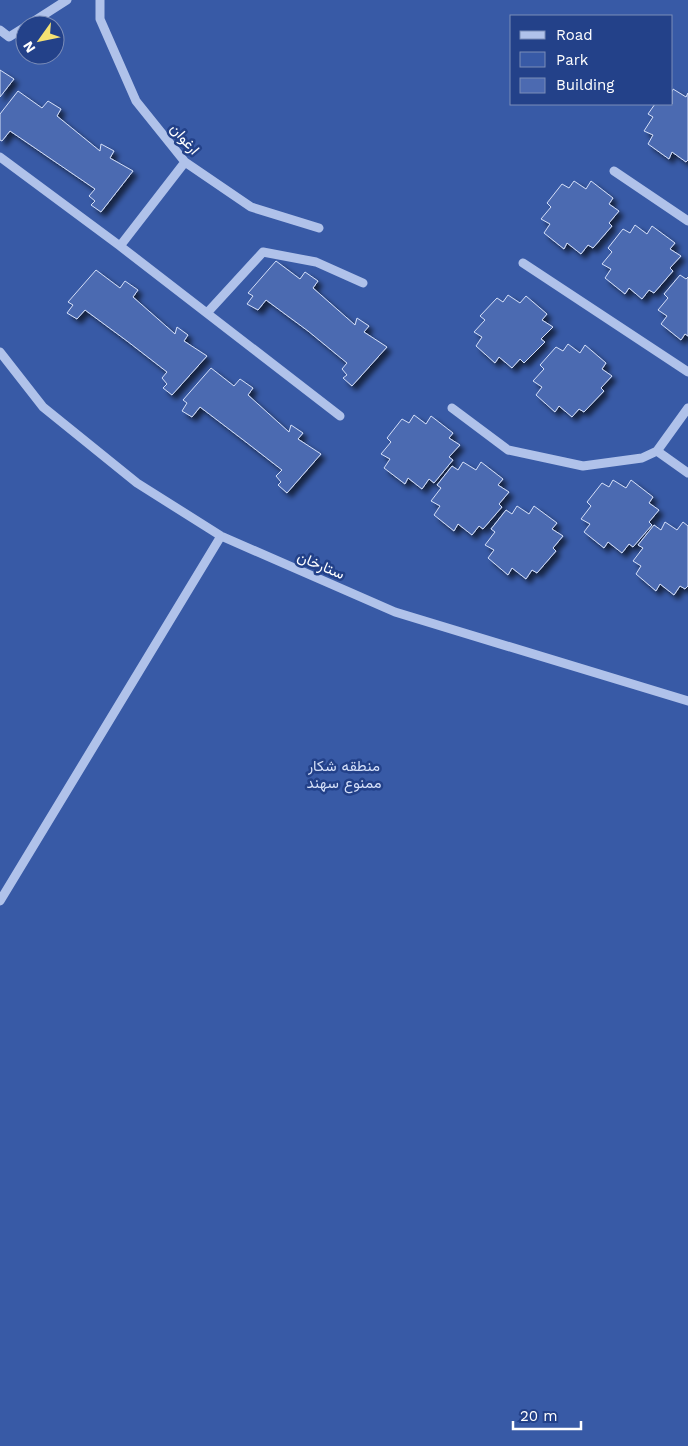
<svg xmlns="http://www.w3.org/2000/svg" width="688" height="1446" font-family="'Work Sans',Vazirmatn,sans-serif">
	<defs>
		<filter id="shadow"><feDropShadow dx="4.5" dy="4.5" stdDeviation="2.5" flood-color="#0009"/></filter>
	</defs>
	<rect width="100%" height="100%" fill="#234189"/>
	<path fill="#385aa6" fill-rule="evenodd" d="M 0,0 L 688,0 L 688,1446 L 0,1446 ZM 512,16 L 672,16 L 672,104 L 512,104 ZM 25,25 L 55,25 L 55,55 L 25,55 Z"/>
	<path fill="#4c6ab1" stroke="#d4dff8" filter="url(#shadow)" d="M 0,70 L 14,79 L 0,97 Z
		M 673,89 L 686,97 L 688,93 L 688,160 L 686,162 L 672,152 L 669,159 L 648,144 L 653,135 L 644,131 L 653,117 L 648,114 L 655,104 L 672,104 L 672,92 Z
		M 18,91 L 42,108 L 48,101 L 61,109 L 57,116 L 100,151 L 101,144 L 114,151 L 110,158 L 133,171 L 101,212 L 91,205 L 95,201 L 89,196 L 95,189 L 10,131 L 2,141 L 0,140 L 0,114 Z
		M 574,181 L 586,189 L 591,181 L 613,198 L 609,204 L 619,211 L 609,223 L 612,226 L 593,248 L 588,245 L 581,254 L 567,243 L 564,249 L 544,233 L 550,224 L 541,219 L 551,207 L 547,203 L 562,184 L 569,188 Z
		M 635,225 L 647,234 L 652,226 L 675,243 L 670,249 L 681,256 L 670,268 L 673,271 L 654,293 L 649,290 L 642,299 L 629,288 L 625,294 L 605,278 L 611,269 L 602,264 L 612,252 L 608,248 L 623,229 L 630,233 Z
		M 276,261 L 300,279 L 305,272 L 318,281 L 313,288 L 355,325 L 357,318 L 369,326 L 364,332 L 387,347 L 352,386 L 343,378 L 347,375 L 342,369 L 347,363 L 308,331 L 266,300 L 258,310 L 247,304 L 253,296 L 248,293 Z
		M 96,270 L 120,288 L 125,281 L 138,290 L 133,297 L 175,334 L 177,327 L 188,335 L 184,341 L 207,356 L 172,395 L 163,388 L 167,384 L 162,378 L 167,372 L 127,341 L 85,310 L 77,319 L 67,313 L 73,305 L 68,302 Z
		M 680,275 L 686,279 L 688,277 L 688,336 L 685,334 L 681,340 L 661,324 L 667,316 L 658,310 L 668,298 L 664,294 Z
		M 508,295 L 520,303 L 526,296 L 547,314 L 542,320 L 553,327 L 541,339 L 545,342 L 524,363 L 520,359 L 512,368 L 499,357 L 495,363 L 476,346 L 482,337 L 474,332 L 485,320 L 480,316 L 497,298 L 503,302 Z
		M 568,344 L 580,353 L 585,345 L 606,363 L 602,369 L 612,376 L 601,388 L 604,391 L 584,412 L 579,409 L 572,417 L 559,406 L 555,412 L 536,395 L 542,387 L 533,381 L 544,369 L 540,365 L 556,347 L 563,351 Z
		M 211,368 L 234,386 L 240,379 L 253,388 L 248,395 L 289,432 L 291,425 L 303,433 L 298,439 L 321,454 L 287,493 L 278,485 L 281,482 L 276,476 L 282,470 L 242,439 L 200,407 L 192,417 L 182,411 L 187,403 L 183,400 Z
		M 414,415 L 426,424 L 431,416 L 453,433 L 449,438 L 460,445 L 449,457 L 453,460 L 434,483 L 429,479 L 422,489 L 408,478 L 405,484 L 384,468 L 390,459 L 381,454 L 391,442 L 387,438 L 402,419 L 409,423 Z
		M 463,462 L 476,470 L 481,462 L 503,479 L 498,485 L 509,492 L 499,504 L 502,507 L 483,529 L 479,526 L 472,535 L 458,524 L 454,531 L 434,515 L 440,506 L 431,501 L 441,488 L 437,485 L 452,466 L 458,470 Z
		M 613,480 L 626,488 L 631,480 L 653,497 L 649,503 L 659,510 L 649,522 L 652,525 L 633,547 L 629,544 L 622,553 L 608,542 L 604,548 L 584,532 L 590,524 L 581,519 L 591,506 L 587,502 L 602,483 L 609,487 Z
		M 517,506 L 529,514 L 534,506 L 557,523 L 552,529 L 563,536 L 553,548 L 556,551 L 537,573 L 532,570 L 526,579 L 512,568 L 508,575 L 488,558 L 494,550 L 485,545 L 495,532 L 491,529 L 506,510 L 512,514 Z
		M 665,522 L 677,530 L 683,522 L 688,526 L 688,586 L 685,589 L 680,586 L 674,595 L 660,584 L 656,591 L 636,574 L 641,566 L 633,561 L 643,548 L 638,545 L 654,525 L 661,530 Z"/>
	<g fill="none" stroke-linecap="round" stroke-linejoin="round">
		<path stroke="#b0c2ea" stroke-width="9" d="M 100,0 L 100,19 L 136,101 L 185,162 L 251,207 L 319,228
			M 28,25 L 67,0
			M 0,30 L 9,37 L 25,27
			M 0,157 L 120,246 L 185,162
			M 614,171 L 688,221
			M 120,246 L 340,416
			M 523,263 L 688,372
			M 207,313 L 263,252 L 316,262 L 363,283
			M 0,352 L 43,407 L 137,483 L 221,536 L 395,612 L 688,701
			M 452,408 L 508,450 L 583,466 L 642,458 L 657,451 L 688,408
			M 657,451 L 688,473
			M 0,901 L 221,536"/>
	</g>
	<g text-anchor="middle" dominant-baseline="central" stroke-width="5" stroke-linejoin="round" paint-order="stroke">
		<g font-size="15" fill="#fff" stroke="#234189">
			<text transform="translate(185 139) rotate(49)">ارغوان</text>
			<text transform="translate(321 565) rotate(23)">ستارخان</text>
		</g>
		<g font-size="15" fill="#d4dff8" stroke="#234189">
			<text x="344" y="766">منطقه شکار<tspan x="344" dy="17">ممنوع سهند</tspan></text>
		</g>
	</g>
	<rect x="510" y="15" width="162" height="90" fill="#234189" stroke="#7b8db8"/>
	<rect x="520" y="31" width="25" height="8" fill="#b0c2ea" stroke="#7b8db8"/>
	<text x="556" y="40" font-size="15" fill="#ffffff">Road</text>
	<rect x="520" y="52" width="25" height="15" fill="#385aa6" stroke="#7b8db8"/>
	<text x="556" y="65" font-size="15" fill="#ffffff">Park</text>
	<rect x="520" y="78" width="25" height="15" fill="#4c6ab1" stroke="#7b8db8"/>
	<text x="556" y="90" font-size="15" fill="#ffffff">Building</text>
	<g transform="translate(40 40) rotate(237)"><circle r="24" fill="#234189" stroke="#7b8db8"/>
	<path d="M0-4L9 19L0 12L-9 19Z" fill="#f5e273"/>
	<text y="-8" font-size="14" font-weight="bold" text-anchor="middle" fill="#ffffff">N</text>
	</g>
	<path d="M513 1421v8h68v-8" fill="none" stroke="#ffffff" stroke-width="2.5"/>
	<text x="520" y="1421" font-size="15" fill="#ffffff" stroke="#234189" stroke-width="4" paint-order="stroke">20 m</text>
</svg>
